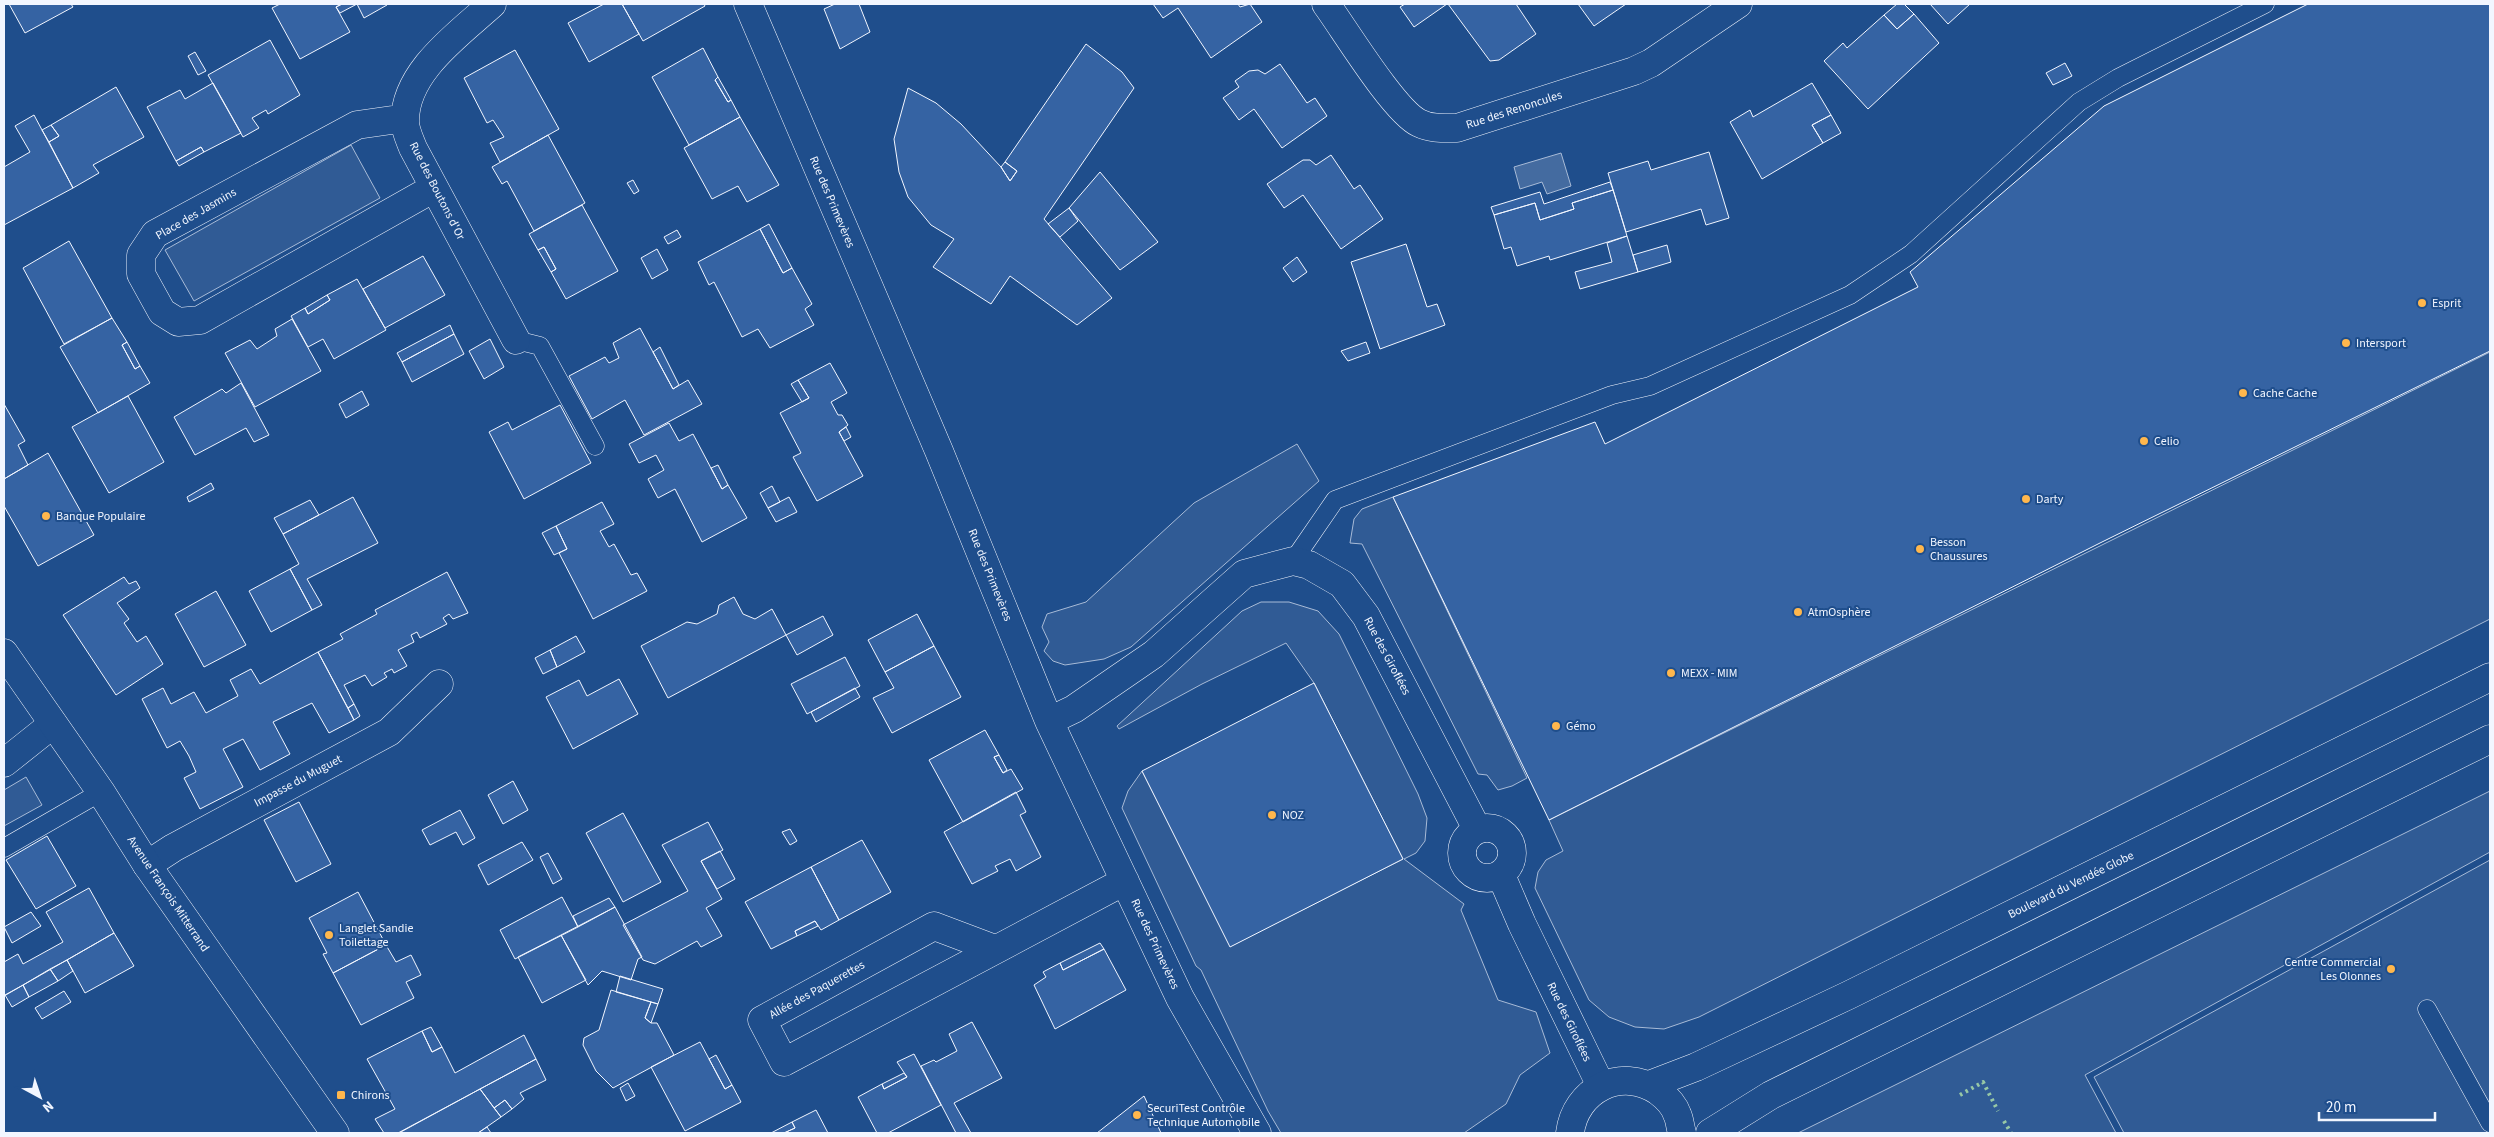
<svg xmlns="http://www.w3.org/2000/svg" width="2494" height="1137" font-family="'Source Sans 3',sans-serif">
	<rect width="100%" height="100%" fill="#1f4e8c"/>
	<path fill="#305b95" stroke="#a8bbd7" d="M 351,145 L 380,198 L 194,301 L 165,250 Z
		M 2490,352 L 2490,619 L 1699,1017 L 1664,1029 L 1635,1027 L 1609,1017 L 1589,1000 L 1535,888 L 1538,872 L 1546,860 L 1563,851 L 1549,820 Z
		M 1297,444 L 1319,481 L 1131,647 L 1104,659 L 1065,665 L 1053,661 L 1044,651 L 1049,642 L 1042,627 L 1047,614 L 1086,602 L 1194,503 Z
		M 1393,497 L 1527,778 L 1512,786 L 1498,790 L 1487,775 L 1478,774 L 1362,544 L 1350,543 L 1354,519 L 1362,509 Z
		M 1261,602 L 1289,602 L 1318,611 L 1339,634 L 1418,794 L 1427,818 L 1425,841 L 1416,853 L 1404,859 L 1464,904 L 1461,910 L 1498,1000 L 1536,1012 L 1550,1053 L 1520,1075 L 1506,1104 L 1464,1133 L 1281,1133 L 1268,1111 L 1201,970 L 1196,966 L 1122,808 L 1128,791 L 1142,771 L 1231,946 L 1403,859 L 1314,683 L 1286,643 L 1202,684 L 1119,729 L 1117,726 L 1242,611 Z
		M 26,777 L 42,805 L 4,826 L 4,790 Z
		M 2490,791 L 2490,852 L 2085,1075 L 2116,1133 L 1798,1133 Z
		M 2490,860 L 2490,1133 L 2124,1133 L 2094,1077 Z"/>
	<path fill="#446ba0" stroke="#a8bbd7" d="M 1561,153 L 1571,186 L 1547,194 L 1542,182 L 1520,189 L 1514,167 Z"/>
	<path fill="#3563a3" stroke="#f2f6ff" d="M 9,4 L 71,4 L 73,7 L 25,33 Z
		M 280,4 L 342,4 L 336,7 L 350,32 L 300,59 L 272,8 Z
		M 342,4 L 357,4 L 340,13 L 336,7 Z
		M 357,4 L 387,4 L 387,5 L 364,18 Z
		M 604,4 L 622,4 L 639,34 L 589,62 L 568,23 Z
		M 622,4 L 704,4 L 705,6 L 643,41 Z
		M 835,4 L 859,4 L 870,32 L 840,49 L 824,9 Z
		M 1153,4 L 1238,4 L 1240,7 L 1250,4 L 1262,22 L 1211,58 L 1178,8 L 1163,18 Z
		M 1405,4 L 1447,4 L 1414,27 L 1400,7 Z
		M 1448,4 L 1516,4 L 1536,34 L 1499,60 L 1490,61 Z
		M 1578,4 L 1626,4 L 1594,26 Z
		M 1897,4 L 1904,4 L 1914,14 L 1897,29 L 1884,15 Z
		M 1930,4 L 1970,4 L 1948,24 Z
		M 2308,4 L 2490,4 L 2490,351 L 2102,542 L 1549,820 L 1393,497 L 1595,422 L 1605,444 L 1918,287 L 1910,272 L 2104,106 Z
		M 1914,14 L 1939,43 L 1868,109 L 1824,61 L 1843,43 L 1847,48 L 1884,15 L 1897,29 Z
		M 270,40 L 300,95 L 268,114 L 266,110 L 252,118 L 259,128 L 243,137 L 208,75 Z
		M 1086,44 L 1122,72 L 1134,88 L 1044,219 L 1112,298 L 1077,325 L 1010,276 L 991,304 L 933,267 L 954,239 L 931,225 L 908,197 L 899,172 L 894,139 L 908,88 L 936,103 L 961,124 L 1001,167 L 1010,181 L 1017,171 L 1005,162 Z
		M 703,48 L 718,77 L 715,80 L 728,102 L 731,100 L 740,117 L 689,145 L 652,77 Z
		M 515,50 L 559,129 L 500,162 L 490,143 L 504,137 L 493,120 L 487,123 L 464,78 Z
		M 195,52 L 206,71 L 198,75 L 188,56 Z
		M 2065,63 L 2072,76 L 2053,85 L 2046,73 Z
		M 1280,64 L 1307,103 L 1315,98 L 1327,116 L 1282,148 L 1254,109 L 1239,120 L 1223,98 L 1239,87 L 1235,81 L 1249,71 L 1258,70 L 1265,74 Z
		M 718,77 L 731,100 L 728,102 L 715,80 Z
		M 213,83 L 241,133 L 204,152 L 201,147 L 176,161 L 147,107 L 180,90 L 185,99 Z
		M 1812,83 L 1831,115 L 1812,125 L 1823,143 L 1762,179 L 1730,122 L 1750,110 L 1753,117 Z
		M 116,87 L 144,137 L 93,165 L 99,173 L 73,188 L 49,142 L 59,136 L 51,125 Z
		M 34,115 L 73,188 L 4,225 L 4,167 L 30,152 L 15,126 Z
		M 1831,115 L 1841,133 L 1823,143 L 1812,125 Z
		M 740,117 L 779,185 L 747,202 L 738,186 L 712,199 L 684,148 Z
		M 51,125 L 59,136 L 49,142 L 42,130 Z
		M 548,135 L 585,203 L 534,231 L 507,181 L 502,184 L 492,167 Z
		M 201,147 L 204,152 L 179,166 L 176,161 Z
		M 1709,152 L 1729,218 L 1706,225 L 1701,209 L 1626,232 L 1608,173 L 1648,161 L 1651,170 Z
		M 1331,155 L 1354,189 L 1360,185 L 1383,219 L 1341,249 L 1303,195 L 1284,208 L 1267,184 L 1303,160 L 1310,160 L 1316,165 Z
		M 1005,162 L 1017,171 L 1010,181 L 1001,167 Z
		M 1100,172 L 1158,242 L 1120,270 L 1069,208 Z
		M 633,180 L 639,191 L 634,194 L 627,183 Z
		M 1610,182 L 1613,190 L 1572,203 L 1574,209 L 1540,220 L 1535,203 L 1494,215 L 1491,207 L 1540,192 L 1544,204 Z
		M 1613,190 L 1627,236 L 1550,260 L 1549,256 L 1517,266 L 1511,247 L 1504,249 L 1494,215 L 1535,203 L 1540,220 L 1574,209 L 1572,203 Z
		M 582,205 L 618,271 L 566,299 L 551,272 L 556,269 L 544,247 L 538,250 L 529,234 Z
		M 1069,208 L 1078,221 L 1060,237 L 1048,224 Z
		M 769,224 L 792,268 L 783,273 L 760,229 Z
		M 760,229 L 783,273 L 792,268 L 812,304 L 805,309 L 814,325 L 770,348 L 758,329 L 742,337 L 714,282 L 709,285 L 698,262 Z
		M 677,230 L 681,237 L 668,244 L 664,237 Z
		M 1627,236 L 1638,272 L 1580,289 L 1575,272 L 1612,262 L 1607,243 Z
		M 69,241 L 112,318 L 64,344 L 23,268 Z
		M 1406,244 L 1427,307 L 1437,304 L 1445,325 L 1380,349 L 1351,262 Z
		M 1667,245 L 1671,262 L 1638,272 L 1633,255 Z
		M 544,247 L 556,269 L 551,272 L 538,250 Z
		M 657,249 L 668,270 L 652,279 L 641,258 Z
		M 423,256 L 445,295 L 385,328 L 363,289 Z
		M 1297,257 L 1307,272 L 1293,282 L 1283,268 Z
		M 357,279 L 386,330 L 334,359 L 323,339 L 308,347 L 291,316 L 305,308 L 308,314 L 330,300 L 327,295 Z
		M 327,295 L 330,300 L 308,314 L 305,308 Z
		M 112,318 L 127,342 L 122,345 L 135,369 L 140,366 L 150,383 L 98,413 L 60,347 Z
		M 292,319 L 321,371 L 255,407 L 225,353 L 250,340 L 257,349 L 277,336 L 275,329 Z
		M 450,325 L 454,334 L 402,362 L 397,353 Z
		M 640,328 L 673,389 L 688,380 L 702,404 L 644,435 L 625,400 L 592,419 L 569,376 L 605,357 L 609,363 L 619,358 L 613,343 Z
		M 454,334 L 464,354 L 412,382 L 402,362 Z
		M 490,339 L 504,367 L 484,379 L 469,351 Z
		M 127,342 L 140,366 L 135,369 L 122,345 Z
		M 1366,342 L 1370,353 L 1348,361 L 1341,351 Z
		M 660,347 L 679,385 L 673,389 L 653,352 Z
		M 830,363 L 847,393 L 831,402 L 838,415 L 842,415 L 848,425 L 839,432 L 863,476 L 817,501 L 793,457 L 801,453 L 780,413 L 809,398 L 798,380 Z
		M 798,380 L 809,398 L 802,402 L 791,384 Z
		M 241,383 L 269,435 L 254,442 L 246,428 L 195,455 L 174,417 L 222,389 L 226,393 Z
		M 362,391 L 369,405 L 346,418 L 339,404 Z
		M 128,396 L 164,462 L 109,493 L 72,427 Z
		M 4,404 L 25,441 L 18,445 L 28,465 L 4,479 Z
		M 560,405 L 591,463 L 524,499 L 489,432 L 508,422 L 512,430 Z
		M 669,423 L 679,441 L 693,434 L 722,489 L 728,485 L 747,518 L 702,542 L 675,489 L 658,498 L 648,479 L 664,470 L 656,455 L 639,463 L 629,444 Z
		M 846,427 L 851,437 L 844,441 L 839,432 Z
		M 48,453 L 94,535 L 38,566 L 4,506 L 4,479 Z
		M 718,465 L 728,485 L 722,489 L 711,468 Z
		M 211,483 L 214,489 L 189,502 L 187,497 Z
		M 772,486 L 780,502 L 768,508 L 760,493 Z
		M 353,497 L 378,543 L 307,579 L 322,605 L 312,610 L 290,569 L 299,564 L 283,534 Z
		M 789,497 L 797,512 L 776,522 L 768,508 Z
		M 310,500 L 319,515 L 283,534 L 274,518 Z
		M 602,502 L 614,524 L 600,531 L 609,547 L 614,544 L 631,575 L 637,573 L 647,591 L 593,619 L 559,553 L 567,549 L 556,526 Z
		M 556,526 L 567,549 L 554,555 L 542,533 Z
		M 290,569 L 312,610 L 271,632 L 249,591 Z
		M 447,572 L 468,613 L 453,619 L 449,614 L 443,618 L 447,624 L 420,638 L 417,632 L 411,635 L 414,642 L 398,650 L 407,666 L 394,673 L 392,669 L 384,673 L 387,677 L 372,686 L 365,675 L 344,685 L 354,704 L 348,708 L 318,652 L 343,639 L 340,634 L 377,614 L 375,610 Z
		M 124,577 L 129,584 L 136,581 L 140,588 L 117,603 L 129,619 L 124,623 L 137,642 L 146,636 L 163,664 L 116,695 L 63,615 Z
		M 216,591 L 246,645 L 204,667 L 175,614 Z
		M 734,597 L 743,614 L 755,619 L 772,609 L 786,635 L 668,698 L 641,646 L 687,622 L 697,624 L 717,614 L 719,605 Z
		M 917,614 L 934,646 L 885,672 L 868,640 Z
		M 823,616 L 833,635 L 797,655 L 786,635 Z
		M 576,636 L 585,652 L 557,667 L 550,650 Z
		M 934,646 L 961,697 L 892,733 L 873,698 L 894,688 L 885,672 Z
		M 550,650 L 557,667 L 543,674 L 535,658 Z
		M 318,652 L 354,720 L 329,733 L 312,703 L 273,722 L 290,754 L 260,770 L 243,739 L 223,749 L 243,787 L 200,809 L 184,778 L 196,772 L 189,756 L 180,741 L 167,748 L 142,699 L 163,688 L 171,704 L 194,692 L 206,713 L 238,696 L 230,680 L 251,669 L 260,684 Z
		M 845,657 L 860,686 L 807,714 L 791,684 Z
		M 619,679 L 638,714 L 573,749 L 546,697 L 579,680 L 587,696 Z
		M 1314,683 L 1403,859 L 1230,947 L 1142,771 Z
		M 855,688 L 860,697 L 816,722 L 811,712 Z
		M 354,704 L 360,716 L 354,720 L 348,708 Z
		M 985,730 L 999,755 L 994,757 L 1003,773 L 1011,769 L 1023,789 L 963,822 L 929,760 Z
		M 999,755 L 1007,770 L 1003,773 L 994,757 Z
		M 513,781 L 528,810 L 503,824 L 488,795 Z
		M 1016,792 L 1026,812 L 1020,815 L 1041,857 L 1016,871 L 1010,859 L 995,866 L 998,871 L 972,884 L 944,832 Z
		M 299,802 L 331,864 L 296,882 L 264,820 Z
		M 460,810 L 475,838 L 463,845 L 456,832 L 430,845 L 422,830 Z
		M 623,813 L 661,882 L 623,902 L 586,833 Z
		M 708,822 L 723,850 L 701,861 L 722,899 L 706,908 L 722,936 L 701,947 L 697,941 L 655,964 L 643,960 L 623,925 L 688,891 L 662,845 Z
		M 790,829 L 797,841 L 790,845 L 782,832 Z
		M 47,836 L 76,886 L 36,909 L 6,860 Z
		M 862,840 L 891,892 L 839,920 L 811,867 Z
		M 522,842 L 533,860 L 488,885 L 478,865 Z
		M 720,851 L 735,879 L 717,889 L 701,861 Z
		M 548,853 L 562,879 L 553,884 L 540,857 Z
		M 811,867 L 839,920 L 821,930 L 815,921 L 795,931 L 797,936 L 771,949 L 745,902 Z
		M 89,888 L 114,933 L 4,996 L 4,962 L 18,954 L 23,964 L 63,942 L 46,912 Z
		M 358,892 L 386,945 L 333,973 L 323,954 L 327,953 L 309,918 Z
		M 562,897 L 578,927 L 515,959 L 500,930 Z
		M 609,898 L 615,907 L 578,927 L 573,916 Z
		M 615,907 L 642,957 L 638,959 L 631,980 L 602,971 L 588,985 L 561,935 Z
		M 31,912 L 41,926 L 12,943 L 4,927 Z
		M 815,921 L 818,926 L 797,936 L 795,931 Z
		M 114,933 L 134,966 L 85,993 L 67,960 Z
		M 561,935 L 586,980 L 542,1003 L 518,957 Z
		M 1100,943 L 1104,949 L 1063,970 L 1060,963 Z
		M 386,945 L 396,962 L 411,955 L 421,975 L 406,982 L 414,998 L 361,1025 L 333,973 Z
		M 1104,949 L 1126,990 L 1055,1029 L 1034,985 L 1046,977 L 1043,972 L 1060,963 L 1063,970 Z
		M 67,960 L 73,971 L 58,981 L 50,969 Z
		M 50,969 L 58,981 L 29,997 L 23,985 Z
		M 620,976 L 663,989 L 658,1004 L 616,992 Z
		M 23,985 L 29,997 L 12,1007 L 5,995 Z
		M 611,990 L 651,1002 L 645,1018 L 651,1023 L 657,1023 L 674,1055 L 613,1088 L 596,1071 L 583,1045 L 584,1038 L 599,1030 Z
		M 64,991 L 71,1002 L 42,1019 L 35,1008 Z
		M 651,1002 L 658,1004 L 651,1023 L 645,1018 Z
		M 972,1022 L 1002,1078 L 954,1103 L 971,1133 L 956,1133 L 921,1066 L 934,1060 L 936,1062 L 957,1051 L 949,1034 Z
		M 431,1027 L 442,1047 L 432,1052 L 422,1031 Z
		M 422,1031 L 432,1052 L 442,1047 L 455,1073 L 524,1035 L 536,1059 L 398,1133 L 384,1133 L 375,1119 L 395,1109 L 367,1059 Z
		M 700,1042 L 725,1089 L 732,1085 L 741,1102 L 685,1131 L 651,1067 Z
		M 914,1054 L 941,1105 L 888,1133 L 877,1133 L 858,1097 L 882,1084 L 884,1089 L 907,1077 L 897,1062 Z
		M 716,1055 L 732,1085 L 725,1089 L 709,1059 Z
		M 536,1059 L 546,1080 L 520,1093 L 524,1099 L 512,1109 L 505,1100 L 494,1108 L 480,1089 Z
		M 904,1073 L 907,1077 L 884,1089 L 882,1084 Z
		M 628,1083 L 635,1096 L 626,1101 L 620,1088 Z
		M 480,1089 L 501,1117 L 478,1133 L 399,1133 Z
		M 1144,1096 L 1161,1133 L 1097,1133 Z
		M 505,1100 L 512,1109 L 501,1117 L 494,1108 Z
		M 816,1110 L 828,1133 L 784,1133 L 795,1128 L 792,1122 Z
		M 792,1122 L 795,1128 L 784,1133 L 771,1133 Z
		M 487,1127 L 491,1133 L 478,1133 Z"/>
	<g fill="none" stroke-linecap="round" stroke-linejoin="round">
		<g stroke="#f2f6ff" stroke-width="19">
			<path id="service" d="M 516,340 L 540,346 L 595,446
				M 1293,561 L 1335,500 L 1612,395 L 1650,386 L 1850,295 L 1911,254 L 2079,102 L 2118,78 L 2265,4
				M 4,848 L 101,792
				M 2427,1009 L 2490,1123"/>
		</g>
		<g stroke="#f2f6ff" stroke-width="29">
			<path id="minor" d="M 492,4 C 459,34 404,72 405,122 C 405,130 410,140 413,148 L 516,340
				M 748,4 L 939,451 L 1049,721 L 1180,998 L 1257,1133
				M 1326,4 C 1345,30 1394,111 1419,123 C 1431,129 1444,128 1457,128 L 1634,71 L 1651,63 L 1738,4
				M 405,122 L 392,120 L 357,125 L 155,234 L 141,255 L 141,274 L 162,312 L 178,322 L 200,320 L 434,188
				M 1049,721 L 1074,709 L 1154,654 L 1244,574 L 1293,561 L 1309,565 L 1342,584 L 1366,616 L 1477,829
				M 4,763 L 53,724
				M1462 853a25 25 0 1 1 50 0a25 25 0 1 1-50 0Z
				M 147,865 L 173,848 L 389,732 L 439,684
				M 1501,875 L 1522,924 L 1601,1086
				M 995,949 L 934,926 L 762,1020 L 784,1062 L 1125,881"/>
		</g>
		<g stroke="#f2f6ff" stroke-width="29">
			<path id="primary" d="M 4,653 L 101,792 L 147,865 L 335,1133
				M 1649,1085 L 1696,1067 L 1849,995 L 2490,677
				M 1570,1133 C 1575,1090 1621,1066 1658,1091 C 1666,1097 1674,1105 1677,1114 C 1680,1120 1680,1127 1682,1133
				M 1710,1133 L 1771,1095 L 2490,739"/>
		</g>
		<use href="#service" stroke="#1f4e8c" stroke-width="18"/>
		<use href="#minor" stroke="#1f4e8c" stroke-width="28"/>
		<use href="#primary" stroke="#1f4e8c" stroke-width="28"/>
		<path stroke="#97c8a6" stroke-width="4" stroke-dasharray="2.5 4" stroke-linecap="butt" d="M 1960,1095 L 1983,1082 L 1998,1111
			M 2004,1121 L 2011,1133"/>
	</g>
	<g fill="#ffb74d" stroke="#1f4e8c" stroke-width="2">
		<circle cx="2422" cy="303" r="5"/>
		<circle cx="2346" cy="343" r="5"/>
		<circle cx="2243" cy="393" r="5"/>
		<circle cx="2144" cy="441" r="5"/>
		<circle cx="2026" cy="499" r="5"/>
		<circle cx="46" cy="516" r="5"/>
		<circle cx="1920" cy="549" r="5"/>
		<circle cx="1798" cy="612" r="5"/>
		<circle cx="1671" cy="673" r="5"/>
		<circle cx="1556" cy="726" r="5"/>
		<circle cx="1272" cy="815" r="5"/>
		<circle cx="329" cy="935" r="5"/>
		<circle cx="2391" cy="969" r="5"/>
		<rect x="336" y="1090" width="10" height="10" rx="2.5"/>
		<circle cx="1137" cy="1115" r="5"/>
	</g>
	<g text-anchor="middle" dominant-baseline="central" stroke-width="4" stroke-linejoin="round" paint-order="stroke">
		<g font-size="12" fill="#f2f6ff" stroke="#1f4e8c">
			<text transform="translate(1514 110) rotate(-18)">Rue des Renoncules</text>
			<text transform="translate(437 191) rotate(63)">Rue des Boutons d'Or</text>
			<text transform="translate(832 202) rotate(67)">Rue des Primevères</text>
			<text transform="translate(196 214) rotate(-30)">Place des Jasmins</text>
			<text transform="translate(990 575) rotate(68)">Rue des Primevères</text>
			<text transform="translate(1387 656) rotate(62)">Rue des Giroflées</text>
			<text transform="translate(298 781) rotate(-28)">Impasse du Muguet</text>
			<text transform="translate(2071 885) rotate(-26)">Boulevard du Vendée Globe</text>
			<text transform="translate(168 894) rotate(56)">Avenue François Mitterrand</text>
			<text transform="translate(1155 944) rotate(65)">Rue des Primevères</text>
			<text transform="translate(817 990) rotate(-29)">Allée des Paquerettes</text>
			<text transform="translate(1569 1022) rotate(64)">Rue des Giroflées</text>
		</g>
		<g font-size="12" fill="#f2f6ff" stroke="#1f4e8c" text-anchor="start">
			<text x="2432" y="303">Esprit</text>
			<text x="2356" y="343">Intersport</text>
			<text x="2253" y="393">Cache Cache</text>
			<text x="2154" y="441">Celio</text>
			<text x="2036" y="499">Darty</text>
			<text x="56" y="516">Banque Populaire</text>
			<text x="1930" y="542">Besson<tspan x="1930" dy="14">Chaussures</tspan></text>
			<text x="1808" y="612">AtmOsphère</text>
			<text x="1681" y="673">MEXX - MIM</text>
			<text x="1566" y="726">Gémo</text>
			<text x="1282" y="815">NOZ</text>
			<text x="339" y="928">Langlet Sandie<tspan x="339" dy="14">Toilettage</tspan></text>
			<text x="2381" y="962" text-anchor="end">Centre Commercial<tspan x="2381" dy="14">Les Olonnes</tspan></text>
			<text x="351" y="1095">Chirons</text>
			<text x="1147" y="1108">SecuriTest Contrôle<tspan x="1147" dy="14">Technique Automobile</tspan></text>
		</g>
	</g>
	<rect width="2494" height="1137" fill="none" stroke="#f2f6ff" stroke-width="10"/>
	<g transform="translate(40 1097) rotate(140)" stroke="#1f4e8c" stroke-width="4" paint-order="stroke">
	<path d="M0-4L9 19L0 12L-9 19Z" fill="#f2f6ff"/>
	<text y="-8" font-size="14" font-weight="bold" text-anchor="middle" fill="#f2f6ff">N</text>
	</g>
	<path d="M2319 1112v8h116v-8" fill="none" stroke="#f2f6ff" stroke-width="2.5"/>
	<text x="2326" y="1112" font-size="15" fill="#f2f6ff" stroke="#1f4e8c" stroke-width="4" paint-order="stroke">20 m</text>
</svg>
